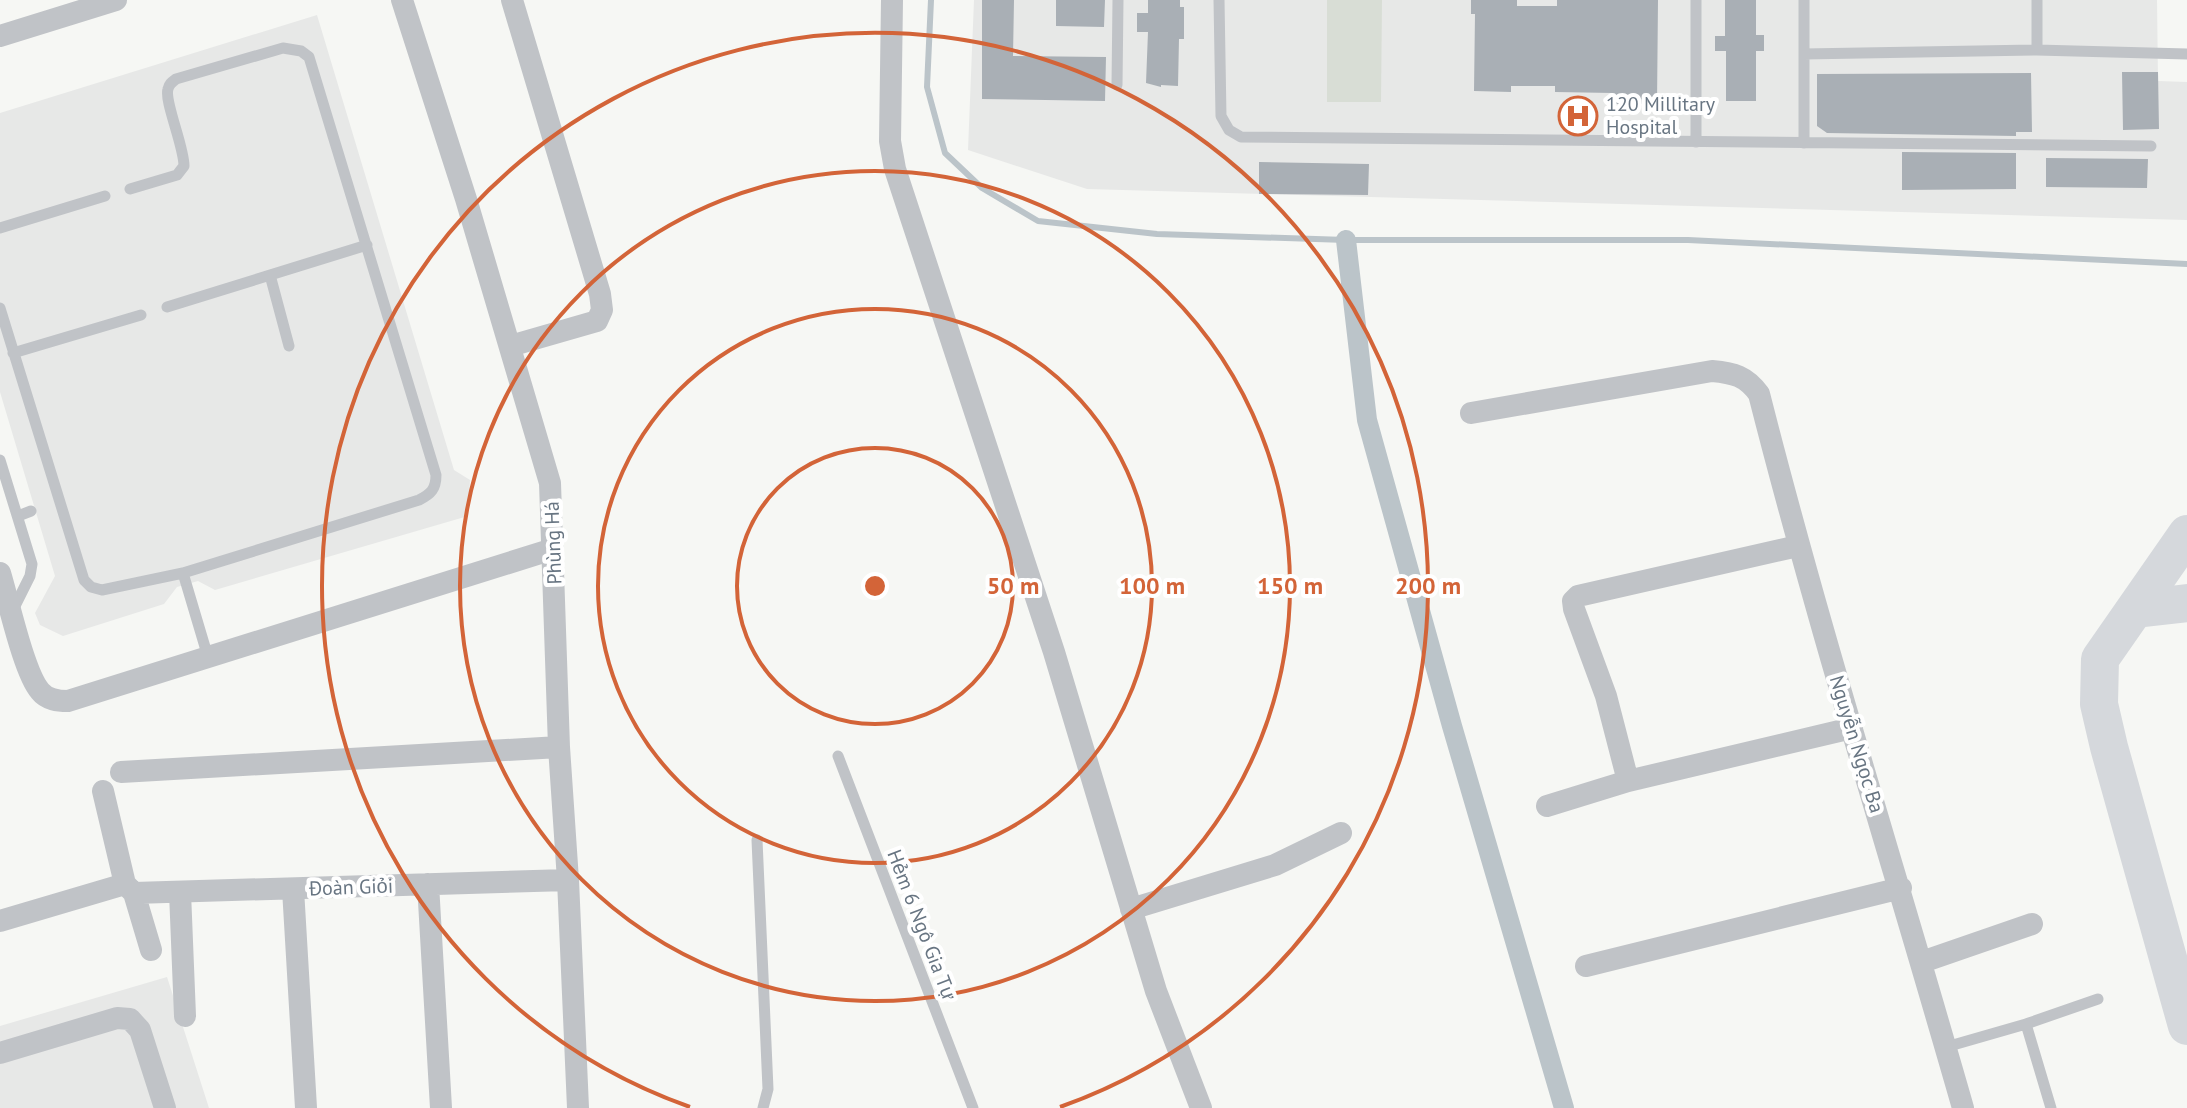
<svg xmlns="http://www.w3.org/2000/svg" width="2187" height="1108" font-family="'PT Sans',sans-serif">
	<rect width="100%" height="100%" fill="#f6f7f4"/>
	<path fill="#e7e8e7" d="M 974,0 L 2157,0 L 2158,81 L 2187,82 L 2187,220 L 1087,189 L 968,150 Z
		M 317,15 L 454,470 L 470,480 L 468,516 L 215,590 L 198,581 L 177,587 L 164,604 L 63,636 L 40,625 L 35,613 L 55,576 L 0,392 L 0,113 Z
		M 167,977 L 209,1108 L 0,1108 L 0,1026 Z"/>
	<path fill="#d8ddd5" d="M 1327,0 L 1382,0 L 1381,102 L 1327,102 Z"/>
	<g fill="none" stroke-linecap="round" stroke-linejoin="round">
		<path stroke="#bbc4c9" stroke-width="6" d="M 931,0 L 927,87 L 945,153 L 982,188 L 1038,221 L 1157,234 L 1346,240 L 1688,240 L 2187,264"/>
		<path stroke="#bbc4c9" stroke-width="20" d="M 1346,240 L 1367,420 L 1452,726 L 1564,1108"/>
	</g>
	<path fill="#a9afb5" d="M 982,0 L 1014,0 L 1013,56 L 1106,57 L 1105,101 L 982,99 Z
		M 1056,0 L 1105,0 L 1104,27 L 1056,26 Z
		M 1148,0 L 1180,0 L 1180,7 L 1184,7 L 1184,39 L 1179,39 L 1178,86 L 1161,85 L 1161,87 L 1146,83 L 1148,32 L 1137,32 L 1137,13 L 1148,13 Z
		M 1471,0 L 1517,0 L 1517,6 L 1557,6 L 1557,0 L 1658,0 L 1657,104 L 1613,104 L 1613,93 L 1555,92 L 1555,86 L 1511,86 L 1511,92 L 1474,91 L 1475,14 L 1471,14 Z
		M 1725,0 L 1756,0 L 1756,35 L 1764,35 L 1764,51 L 1756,51 L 1756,101 L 1726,101 L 1726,51 L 1715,51 L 1715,36 L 1725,36 Z
		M 2122,72 L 2158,72 L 2159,129 L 2123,130 Z
		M 2031,73 L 2032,132 L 2016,132 L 2016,136 L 1827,133 L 1817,126 L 1817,74 Z
		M 1902,152 L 2016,153 L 2016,189 L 1902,190 Z
		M 2046,158 L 2148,159 L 2147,188 L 2046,187 Z
		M 1259,162 L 1369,164 L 1368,195 L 1259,194 Z"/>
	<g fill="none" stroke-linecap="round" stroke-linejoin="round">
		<path stroke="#c0c3c7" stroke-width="11" d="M 1219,0 L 1221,116 L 1229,130 L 1241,137 L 2151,146
			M 1696,0 L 1696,142
			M 1804,0 L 1804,54 L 2037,50 L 2187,54
			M 2037,0 L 2037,50
			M 1804,54 L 1804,143
			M 1117,85 L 1118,0
			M 130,189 L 177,175 L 184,166 C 184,146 164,101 168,89 C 169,84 172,82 176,79 L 283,48 L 301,51 L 309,57 L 436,475 C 436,489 431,494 419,500 L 183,573 L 208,657
			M 0,228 L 105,196
			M 270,275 L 289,346
			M 167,307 L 367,245
			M 0,308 L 84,580 L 91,587 L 102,590 L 183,573
			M 13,353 L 141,315
			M 0,460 L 32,564 L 30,576 L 13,610
			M 18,516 L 31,511
			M 838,756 L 973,1108
			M 757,840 L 768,1089 L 763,1108
			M 2026,1024 L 2051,1108
			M 1946,1047 L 2026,1024 L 2098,999"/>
		<path stroke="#c0c3c7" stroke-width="22" d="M 402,0 L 466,199 L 550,483 L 559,747 L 568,880 L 578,1108
			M 892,0 L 890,141 L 895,169 L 1054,652 L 1156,991 L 1201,1108
			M 0,36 L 116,0
			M 510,346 L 597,321 L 602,310 L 600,294 L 512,0
			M 1471,413 L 1712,371 C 1734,373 1746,376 1759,394 C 1820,634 1895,870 1963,1108
			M 0,573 C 8,599 24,673 40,691 C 47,700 58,701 68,701 L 553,549
			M 121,772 L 559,747
			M 1628,781 L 1606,696 L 1574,609 L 1573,601 L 1578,596 L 1798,546
			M 103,791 L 125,884 L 134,893 L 151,950
			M 1547,806 L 1628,781 L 1852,728
			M 428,884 L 441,1108
			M 293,889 L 306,1108
			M 180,892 L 185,1016
			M 134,893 L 568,880
			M 1131,909 L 1275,865 L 1341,833
			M 0,921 L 125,884
			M 1922,962 L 2032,924
			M 1586,966 L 1901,888
			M 0,1053 L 117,1018 L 130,1019 L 140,1030 L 165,1108"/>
		<path stroke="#d5d8dc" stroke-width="38" d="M 2187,534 L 2100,659 L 2099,704 L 2109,747 L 2187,1026
			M 2136,609 L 2187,603"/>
	</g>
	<g fill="none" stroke="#d36438" stroke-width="4">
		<circle cx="875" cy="586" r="138"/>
		<circle cx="875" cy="586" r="277"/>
		<circle cx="875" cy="586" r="415"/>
		<path d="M690 1107A553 553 0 1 1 1060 1107"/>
	</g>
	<defs>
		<g id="hospital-ring" transform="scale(2)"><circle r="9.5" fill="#fff" stroke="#d36438" stroke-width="1.5"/><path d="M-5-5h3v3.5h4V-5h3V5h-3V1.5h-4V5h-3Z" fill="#d36438"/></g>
	</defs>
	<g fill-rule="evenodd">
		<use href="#hospital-ring" x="1578" y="116"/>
	</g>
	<g text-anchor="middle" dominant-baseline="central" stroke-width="8" stroke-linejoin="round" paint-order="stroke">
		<g font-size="20" fill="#687582" stroke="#fff" text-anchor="start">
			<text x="1606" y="104">120 Millitary<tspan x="1606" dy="23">Hospital</tspan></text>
		</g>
		<g font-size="20" fill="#687582" stroke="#fff">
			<text transform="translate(553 543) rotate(-92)">Phùng Há</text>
			<text transform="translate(1857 744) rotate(73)">Nguyễn Ngọc Ba</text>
			<text transform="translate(351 887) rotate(-2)">Đoàn Giỏi</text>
			<text transform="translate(922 925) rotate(69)">Hẻm 6 Ngô Gia Tự</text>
		</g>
	</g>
	<circle cx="875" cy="586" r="12" fill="#d36438" stroke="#fff" stroke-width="4"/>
	<g font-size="24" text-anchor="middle" font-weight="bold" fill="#d36438" stroke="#fff" stroke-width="8" stroke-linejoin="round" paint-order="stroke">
		<text x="1013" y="594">50 m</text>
		<text x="1152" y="594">100 m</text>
		<text x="1290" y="594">150 m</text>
		<text x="1428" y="594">200 m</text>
	</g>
</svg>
